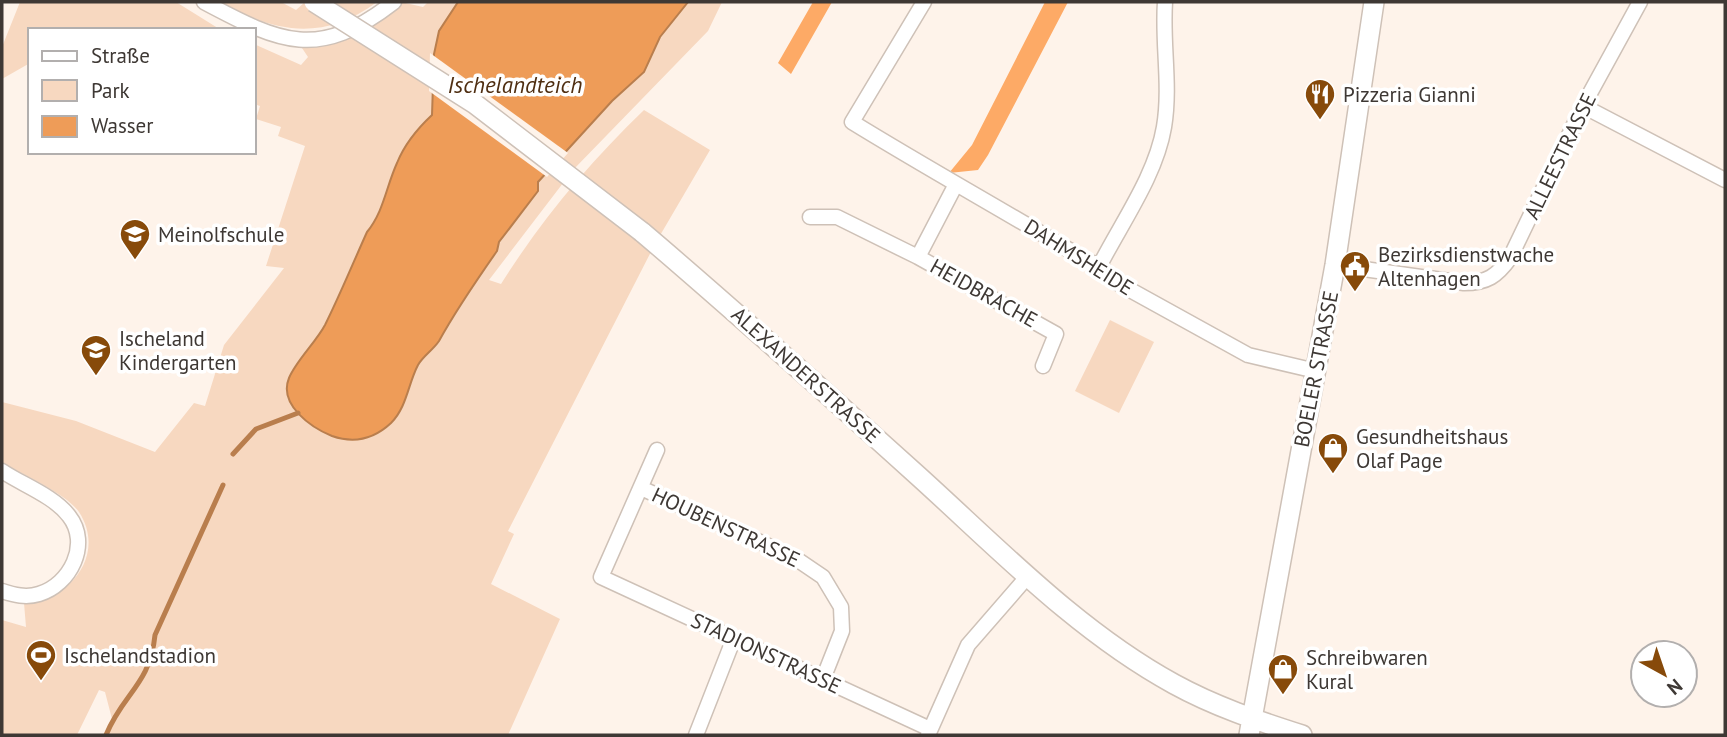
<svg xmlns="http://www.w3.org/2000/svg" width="1727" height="737" font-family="'PT Sans',sans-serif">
	<rect width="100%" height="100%" fill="#fef3ea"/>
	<path fill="#f7d8c0" d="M 20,2 L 176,2 L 221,30 L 30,30 L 30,63 L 2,79 L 2,47 Z
		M 219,2 L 281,2 L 296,10 L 305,2 L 377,2 C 323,42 275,33 219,2 Z
		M 401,2 L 423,7 L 428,2 L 458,2 L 439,31 L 434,54 L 432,115 C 417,129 405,143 397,163 C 386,187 384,211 367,232 L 324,327 L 288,379 L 405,400 L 418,363 L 438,343 L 448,321 L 497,252 L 499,242 L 538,191 L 538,183 L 612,101 L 644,72 L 660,37 L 688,2 L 722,2 L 708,31 L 573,170 L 489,280 L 501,284 C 542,219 589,163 644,110 L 710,150 L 655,244 L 508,531 L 514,534 L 491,584 L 560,619 L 508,735 L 106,735 L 112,719 L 105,692 L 99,690 L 77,735 L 2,735 L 2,620 L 26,627 L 24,603 C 69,601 107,555 79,512 C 67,494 21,474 2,462 L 2,402 L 76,421 L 155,452 L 194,403 L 205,406 L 224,345 L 284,268 L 266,266 L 305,146 L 278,136 L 281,127 L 256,119 L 260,106 L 254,104 L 254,44 L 301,65 L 308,57 L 300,45 Z
		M 1110,320 L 1154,342 L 1119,413 L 1075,391 Z"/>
	<path fill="#fdaa66" d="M 813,2 L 832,2 L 791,74 L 778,63 Z
		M 1045,2 L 1068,2 L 988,155 L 978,170 L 949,173 L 972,145 Z"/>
	<path fill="#ee9c58" stroke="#b97e4d" stroke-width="2" d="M 458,2 L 688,2 L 660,37 L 644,72 L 612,101 L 538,182 L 538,191 L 499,242 L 497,251 C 476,281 456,310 439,341 C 433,350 423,356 418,365 C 408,384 407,407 391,423 C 374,439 355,444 332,436 C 312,428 278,405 289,378 C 296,361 316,342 325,325 C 340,295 353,263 367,232 C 384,211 386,187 397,163 C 405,143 417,129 432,115 L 434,54 L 439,31 Z"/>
	<path fill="#fef3ea" d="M 430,53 L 568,153 L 547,177 L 429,91 Z"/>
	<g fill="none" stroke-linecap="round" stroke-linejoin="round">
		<path stroke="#b97e4d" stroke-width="5" d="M 233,454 L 256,429 L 298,413
			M 106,735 C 123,693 150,685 155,635 L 223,485"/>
		<g stroke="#cec1b7" stroke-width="17">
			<path id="street" d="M 204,2 C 281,43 318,61 394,2
				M 924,2 L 852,122 C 930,170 1010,214 1089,262 L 1100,265 L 1114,281 L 1248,355 L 1316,371
				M 1583,106 L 1725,180
				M 810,217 L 837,217 L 918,257 L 955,186
				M 918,257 L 1056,334 L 1043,366
				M 1100,265 C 1122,222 1156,175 1164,127 C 1171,85 1162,44 1165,2
				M 1335,265 L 1464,283 C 1487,283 1497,276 1510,258 L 1583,106 L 1640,2
				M 657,450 L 601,577 L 930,729
				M 2,471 C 23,485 54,496 69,516 C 91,544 70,585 39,594 C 26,598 14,595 2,591
				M 641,488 L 795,558 L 823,577 L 841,607 L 842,631 L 823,679
				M 696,735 L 734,638
				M 928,735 L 968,645 L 1028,576"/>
		</g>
		<g stroke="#cec1b7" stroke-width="22">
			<path id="secondary" d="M 642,232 C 735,311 825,392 916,474 C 997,547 1077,631 1174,684 C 1214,706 1258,721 1302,735
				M 1249,735 L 1335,265 L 1374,2"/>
		</g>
		<use href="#street" stroke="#fff" stroke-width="14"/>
		<use href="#secondary" stroke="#fff" stroke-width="19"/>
		<g stroke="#cec1b7" stroke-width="22" stroke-linecap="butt">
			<path id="secondary-bridge" d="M 314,2 L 475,104 L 642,232"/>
		</g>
		<use href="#secondary-bridge" stroke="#fff" stroke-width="19"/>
	</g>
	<defs>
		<g id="restaurant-pin" transform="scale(1.575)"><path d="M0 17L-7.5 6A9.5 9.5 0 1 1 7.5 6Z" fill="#874a0a" stroke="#fff"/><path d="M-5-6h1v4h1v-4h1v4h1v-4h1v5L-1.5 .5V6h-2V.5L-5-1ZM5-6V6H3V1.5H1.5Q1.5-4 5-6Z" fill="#fff"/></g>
		<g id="school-pin" transform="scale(1.575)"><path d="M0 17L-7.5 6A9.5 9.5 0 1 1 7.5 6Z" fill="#874a0a" stroke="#fff"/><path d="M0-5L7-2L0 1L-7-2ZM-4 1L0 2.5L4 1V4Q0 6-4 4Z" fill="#fff"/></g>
		<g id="civic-pin" transform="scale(1.575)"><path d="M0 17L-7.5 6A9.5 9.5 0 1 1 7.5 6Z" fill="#874a0a" stroke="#fff"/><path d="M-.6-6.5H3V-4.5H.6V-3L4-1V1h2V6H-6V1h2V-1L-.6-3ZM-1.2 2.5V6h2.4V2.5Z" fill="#fff"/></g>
		<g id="shop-pin" transform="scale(1.575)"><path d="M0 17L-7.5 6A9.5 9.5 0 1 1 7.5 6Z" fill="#874a0a" stroke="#fff"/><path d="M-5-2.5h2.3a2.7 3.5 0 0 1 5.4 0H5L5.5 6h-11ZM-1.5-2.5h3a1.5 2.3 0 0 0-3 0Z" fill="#fff"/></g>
		<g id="stadium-pin" transform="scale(1.575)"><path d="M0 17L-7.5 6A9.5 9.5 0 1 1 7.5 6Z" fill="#874a0a" stroke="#fff"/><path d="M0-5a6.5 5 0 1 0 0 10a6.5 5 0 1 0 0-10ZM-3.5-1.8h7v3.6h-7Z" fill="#fff"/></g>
	</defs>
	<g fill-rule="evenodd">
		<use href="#restaurant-pin" x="1320" y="94"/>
		<use href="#school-pin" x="135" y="234"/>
		<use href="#civic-pin" x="1355" y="266"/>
		<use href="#school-pin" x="96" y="350"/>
		<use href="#shop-pin" x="1333" y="448"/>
		<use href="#stadium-pin" x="41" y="655"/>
		<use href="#shop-pin" x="1283" y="669"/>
	</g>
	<g text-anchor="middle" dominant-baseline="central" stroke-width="7" stroke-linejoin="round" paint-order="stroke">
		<g font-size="21" fill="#3e3834" stroke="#fff" text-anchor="start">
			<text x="1343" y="94">Pizzeria Gianni</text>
			<text x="158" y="234">Meinolfschule</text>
			<text x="1378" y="254">Bezirksdienstwache<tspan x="1378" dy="24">Altenhagen</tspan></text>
			<text x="119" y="338">Ischeland<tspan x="119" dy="24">Kindergarten</tspan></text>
			<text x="1356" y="436">Gesundheitshaus<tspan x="1356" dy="24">Olaf Page</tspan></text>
			<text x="64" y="655">Ischelandstadion</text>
			<text x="1306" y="657">Schreibwaren<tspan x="1306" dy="24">Kural</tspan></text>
		</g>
		<g font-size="21" fill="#3e3834" stroke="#fff">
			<text transform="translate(1560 156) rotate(-64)">ALLEESTRASSE</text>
			<text transform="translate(1079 257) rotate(32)">DAHMSHEIDE</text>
			<text transform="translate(984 293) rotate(29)">HEIDBRACHE</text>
			<text transform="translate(1316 369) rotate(-79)">BOELER STRASSE</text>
			<text transform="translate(806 375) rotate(42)">ALEXANDERSTRASSE</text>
			<text transform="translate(726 527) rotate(25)">HOUBENSTRASSE</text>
			<text transform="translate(766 653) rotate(25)">STADIONSTRASSE</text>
		</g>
		<g font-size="23" font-style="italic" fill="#4f2e11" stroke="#fff">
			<text x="515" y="84">Ischelandteich</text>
		</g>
	</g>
	<rect width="1727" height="737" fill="none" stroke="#3e3834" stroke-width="7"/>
	<rect x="28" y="28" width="228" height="126" fill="#ffffff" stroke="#b2afae" stroke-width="2"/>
	<rect x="42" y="51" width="35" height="10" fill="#ffffff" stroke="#b2afae" stroke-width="2"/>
	<text x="91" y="63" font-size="21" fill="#3e3834">Straße</text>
	<rect x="42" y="80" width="35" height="21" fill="#f7d8c0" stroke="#b2afae" stroke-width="2"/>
	<text x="91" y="98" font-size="21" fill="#3e3834">Park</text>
	<rect x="42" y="116" width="35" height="21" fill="#ee9c58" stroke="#b2afae" stroke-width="2"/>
	<text x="91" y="133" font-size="21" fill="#3e3834">Wasser</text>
	<g transform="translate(1664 674) rotate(140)"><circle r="33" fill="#ffffff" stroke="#b2afae" stroke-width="2"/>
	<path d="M0-5L12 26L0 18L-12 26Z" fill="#874a0a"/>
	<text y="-10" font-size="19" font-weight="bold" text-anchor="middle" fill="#3e3834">N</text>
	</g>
</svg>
